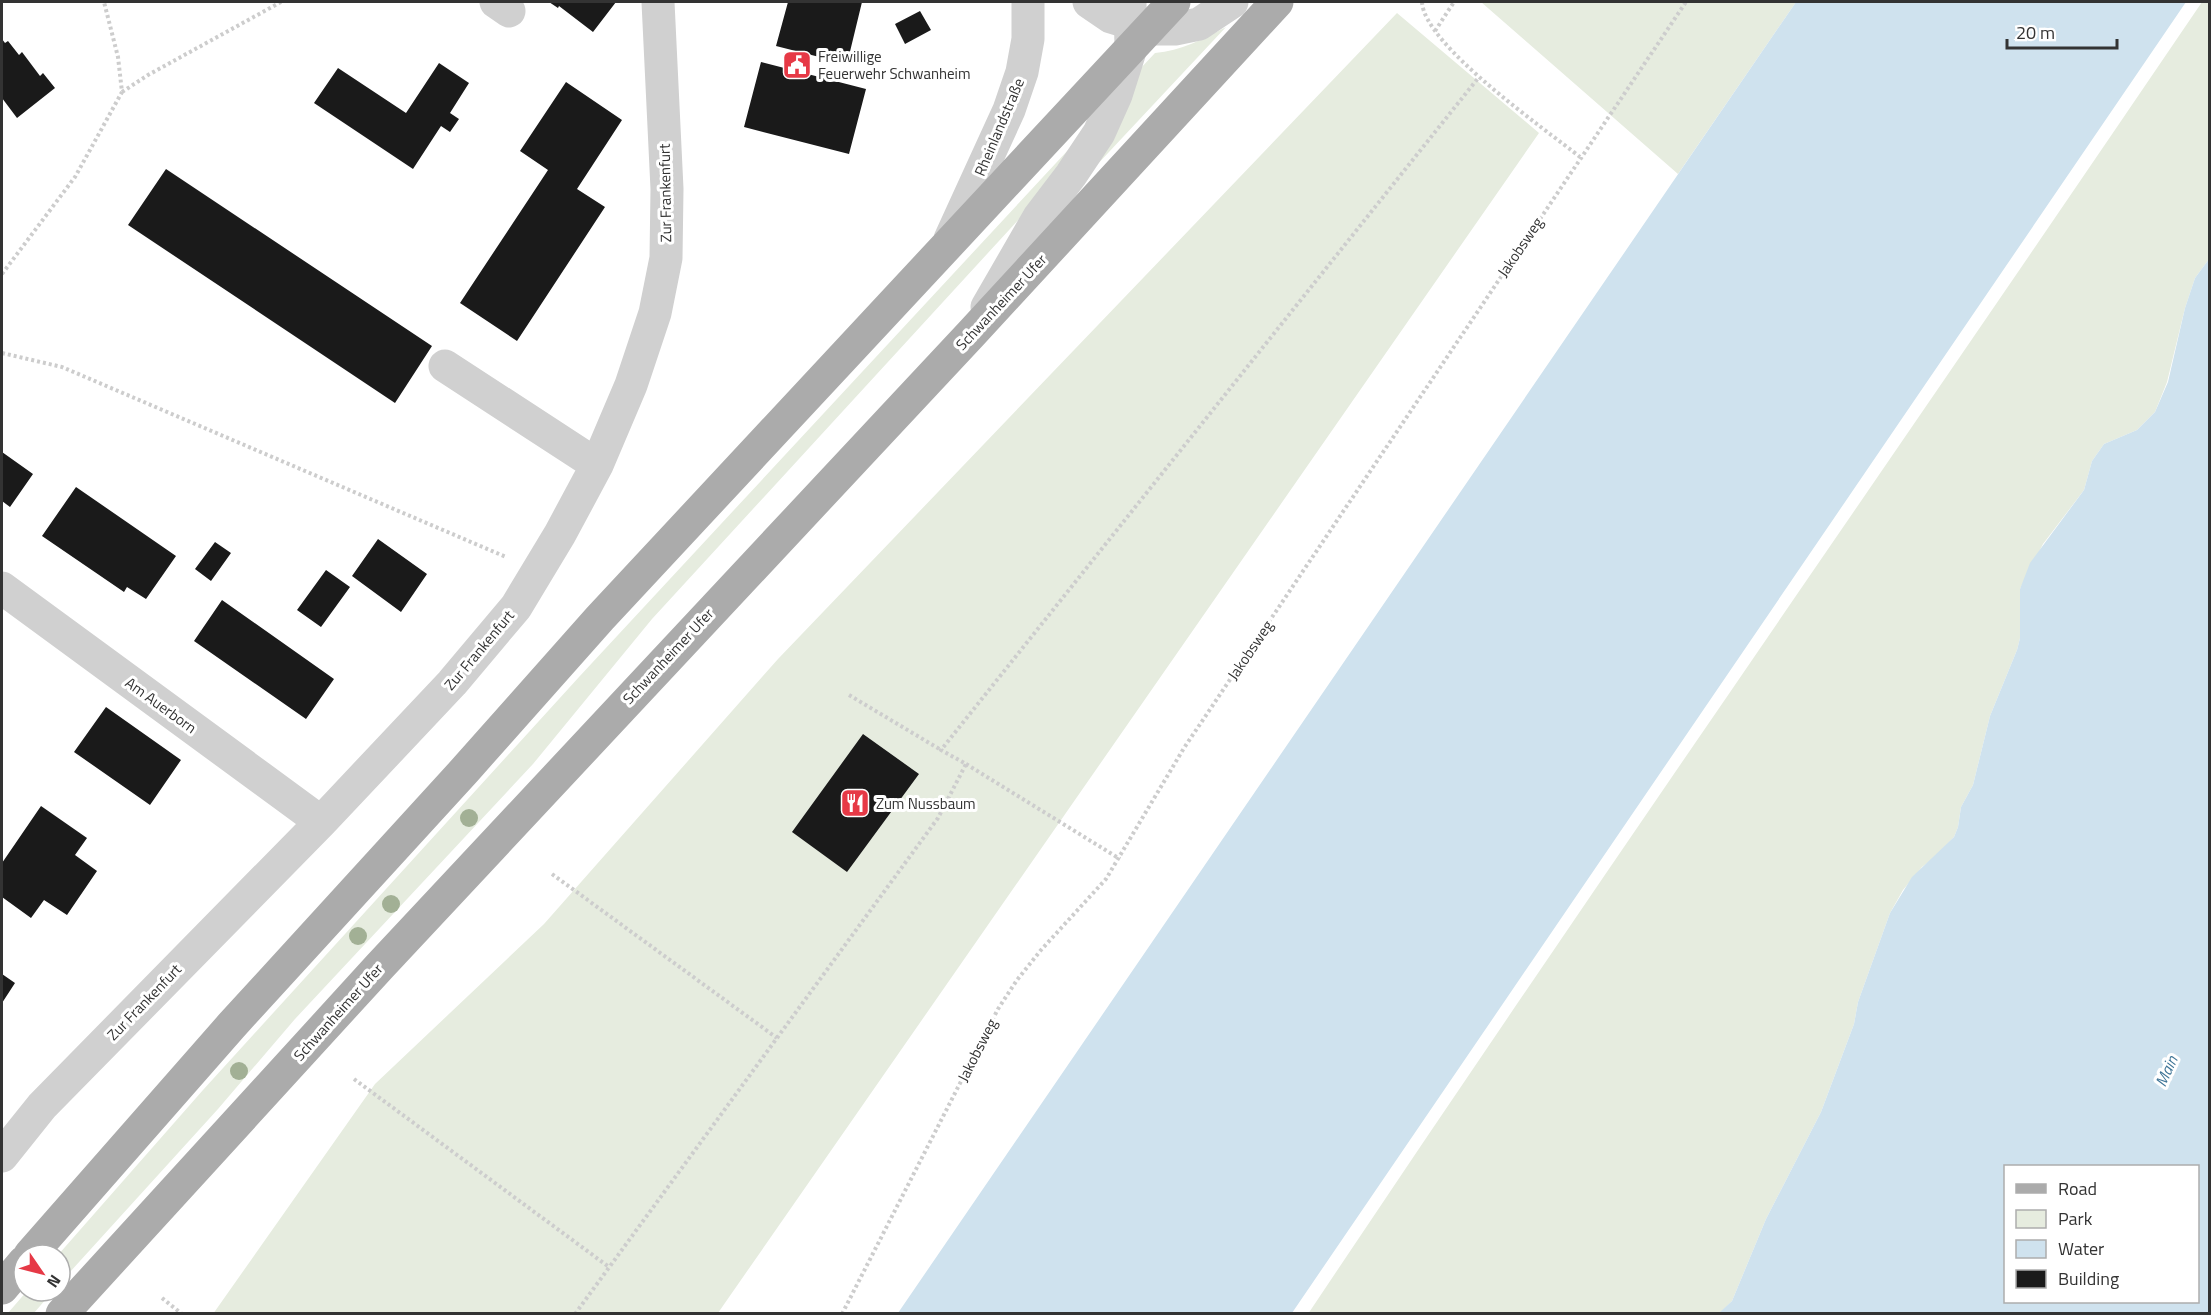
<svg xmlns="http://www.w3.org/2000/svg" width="2211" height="1315" font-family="'Titillium Web',sans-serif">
	<rect width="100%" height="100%" fill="#fff"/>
	<path fill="#e6ecdf" d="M 1481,2 L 1796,2 L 1678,174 Z
		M 2202,2 L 2209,2 L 2209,259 L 2195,278 L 2185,308 L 2167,382 L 2155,412 L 2137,430 L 2104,444 L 2092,461 L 2084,490 L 2043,544 L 2020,589 L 2020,638 L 2017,650 L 1990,716 L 1973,785 L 1961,807 L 1958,827 L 1954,837 L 1935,857 L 1922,867 L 1903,890 L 1890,913 L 1858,1002 L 1854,1024 L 1821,1112 L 1766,1219 L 1732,1301 L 1719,1314 L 1308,1314 C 1602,874 1905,440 2202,2 Z
		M 1397,13 L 1539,133 L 718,1313 L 213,1314 L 375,1084 L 544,924 L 778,659 Z
		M 1226,27 L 1094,168 L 1139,70 L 1155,53 C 1181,51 1203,39 1226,27 Z
		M 1069,149 L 1043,193 L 652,619 L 533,764 L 295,1019 L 218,1109 L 60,1283 L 60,1255 L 58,1255 L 203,1090 L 579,677 Z
		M 27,1291 L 53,1291 L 34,1313 L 8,1313 Z"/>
	<path fill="#cfe2ee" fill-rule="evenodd" d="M 1796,2 L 2186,2 L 1292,1313 L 898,1313 Z
		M 2209,259 L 2209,1313 L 1719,1313 L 1732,1301 L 1766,1219 L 1821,1112 L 1854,1024 L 1858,1002 L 1890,913 L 1912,877 L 1954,837 L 1958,827 L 1961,807 L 1973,785 L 1990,716 L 2017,650 L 2020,638 L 2020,589 L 2030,563 L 2084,490 L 2092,461 L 2104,444 L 2137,430 L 2155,412 L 2168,382 L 2185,308 L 2195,278 ZM 2006,1166 L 2198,1166 L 2198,1302 L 2006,1302 Z"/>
	<path fill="#1a1a1a" d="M 549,2 L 616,2 L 593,32 L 559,6 L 558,8 Z
		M 788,2 L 862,2 L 847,64 L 776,46 Z
		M 920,11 L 931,30 L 905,44 L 895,24 Z
		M 2,39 L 5,43 L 8,41 L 19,55 L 22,52 L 40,76 L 43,73 L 55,88 L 17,118 L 2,98 Z
		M 761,62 L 866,89 L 849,154 L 744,127 Z
		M 439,63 L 469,83 L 450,113 L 459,119 L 450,132 L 441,126 L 413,169 L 314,103 L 338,68 L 406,113 Z
		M 566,82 L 622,120 L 577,189 L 605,207 L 517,341 L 460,303 L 548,170 L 520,151 Z
		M 166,169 L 432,346 L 395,403 L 128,225 Z
		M 2,452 L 33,474 L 10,507 L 2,501 Z
		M 76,487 L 176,556 L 146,599 L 127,587 L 124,592 L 42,536 Z
		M 378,539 L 427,574 L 401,612 L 352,576 Z
		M 215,542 L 231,553 L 211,581 L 195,569 Z
		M 326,570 L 350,587 L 321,627 L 297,610 Z
		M 222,600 L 334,679 L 306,719 L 194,641 Z
		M 106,707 L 181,760 L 150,805 L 74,752 Z
		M 863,734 L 919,774 L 847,872 L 792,832 Z
		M 41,806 L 87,838 L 75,855 L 97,871 L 67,915 L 44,900 L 31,918 L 2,897 L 2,863 Z
		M 2,974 L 15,983 L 2,1003 Z"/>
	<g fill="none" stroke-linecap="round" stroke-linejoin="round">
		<path stroke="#cdcdcd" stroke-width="4" stroke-dasharray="3 3" stroke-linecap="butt" d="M 1422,2 C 1424,45 1545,129 1580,157
			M 1435,31 L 1454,2
			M 122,92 L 148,75 L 281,2
			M 2,274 L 75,177 L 122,92 L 118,57 L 104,2
			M 2,353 L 62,367 L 506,557
			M 849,695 L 941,750
			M 966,764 L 1120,859
			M 552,874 L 777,1038
			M 354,1079 L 609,1267
			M 162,1298 L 182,1314
			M 575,1314 L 938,818 L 966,764 L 941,750 L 1479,77
			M 842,1314 L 998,1009 L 1017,980 L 1041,950 L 1106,879 L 1184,748 L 1686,2"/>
		<path stroke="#d0d0d0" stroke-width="33" d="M 496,2 L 509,11
			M 1089,2 L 1111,17 L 1150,29 L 1175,29 L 1199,24 L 1232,2
			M 950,239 L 1009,110 L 1022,72 L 1028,39 L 1028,2
			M 987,307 L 1039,217 L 1071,175 L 1099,133 L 1116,95 L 1131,48 L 1130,2
			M 445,366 L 597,465
			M 2,588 L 321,822
			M 2,1156 L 42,1106 L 321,822 L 452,683 L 516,607 L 560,534 L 597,465 L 631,385 L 655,313 L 666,258 L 667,189 L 658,2"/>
		<path stroke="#ababab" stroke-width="33" d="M 30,1255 L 231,1026 L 465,770 L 600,618 L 1174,2
			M 2,1288 L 24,1262
			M 62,1314 L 380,966 L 971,334 L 1277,2"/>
	</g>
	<g fill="#a2b095">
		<circle cx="469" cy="818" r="9"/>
		<circle cx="391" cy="904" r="9"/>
		<circle cx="358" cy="936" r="9"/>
		<circle cx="239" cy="1071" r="9"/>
	</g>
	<defs>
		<g id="civic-square" transform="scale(1.5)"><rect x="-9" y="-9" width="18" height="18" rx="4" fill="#e63946" stroke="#fff"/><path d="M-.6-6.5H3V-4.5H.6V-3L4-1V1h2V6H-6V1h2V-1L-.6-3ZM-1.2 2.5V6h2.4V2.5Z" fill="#fff"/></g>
		<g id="restaurant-square" transform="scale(1.5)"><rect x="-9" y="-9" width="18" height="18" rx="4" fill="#e63946" stroke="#fff"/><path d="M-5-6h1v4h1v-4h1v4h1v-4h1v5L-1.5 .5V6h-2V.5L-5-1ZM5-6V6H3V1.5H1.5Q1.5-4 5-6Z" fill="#fff"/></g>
	</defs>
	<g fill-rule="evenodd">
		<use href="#civic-square" x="797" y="65"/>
		<use href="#restaurant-square" x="855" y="803"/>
	</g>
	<g text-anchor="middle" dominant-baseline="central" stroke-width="6" stroke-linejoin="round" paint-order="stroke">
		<g font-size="15" fill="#333" stroke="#fff" text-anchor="start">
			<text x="818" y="56">Freiwillige<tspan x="818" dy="17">Feuerwehr Schwanheim</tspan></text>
			<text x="876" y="803">Zum Nussbaum</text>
		</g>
		<g font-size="15" fill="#333" stroke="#fff">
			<text transform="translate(999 127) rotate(-67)">Rheinlandstraße</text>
			<text transform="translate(665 193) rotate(-91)">Zur Frankenfurt</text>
			<text transform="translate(1520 247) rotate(-56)">Jakobsweg</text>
			<text transform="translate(1001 302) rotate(-47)">Schwanheimer Ufer</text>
			<text transform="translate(479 650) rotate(-50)">Zur Frankenfurt</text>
			<text transform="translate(1250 650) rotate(-56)">Jakobsweg</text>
			<text transform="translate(668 656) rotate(-47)">Schwanheimer Ufer</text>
			<text transform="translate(161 705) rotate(36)">Am Auerborn</text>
			<text transform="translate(144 1002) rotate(-46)">Zur Frankenfurt</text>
			<text transform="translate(338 1012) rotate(-48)">Schwanheimer Ufer</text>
			<text transform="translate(977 1050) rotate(-63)">Jakobsweg</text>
		</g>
		<g font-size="16" font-style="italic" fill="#3f7597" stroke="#fff">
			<text transform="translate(2166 1071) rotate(-66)">Main</text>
		</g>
	</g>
	<rect width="2211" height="1315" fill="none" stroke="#333333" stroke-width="6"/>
	<rect x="2004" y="1165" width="195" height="138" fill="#ffffff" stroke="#adadad" stroke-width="1.5"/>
	<rect x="2016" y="1184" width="30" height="9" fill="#ababab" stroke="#adadad" stroke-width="1.5"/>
	<text x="2058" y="1195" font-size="18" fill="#333333">Road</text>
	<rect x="2016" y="1210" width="30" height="18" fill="#e6ecdf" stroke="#adadad" stroke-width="1.5"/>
	<text x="2058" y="1225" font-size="18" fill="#333333">Park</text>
	<rect x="2016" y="1240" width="30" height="18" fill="#cfe2ee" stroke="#adadad" stroke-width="1.5"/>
	<text x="2058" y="1255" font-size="18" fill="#333333">Water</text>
	<rect x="2016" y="1270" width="30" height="18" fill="#1a1a1a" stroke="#adadad" stroke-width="1.5"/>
	<text x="2058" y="1285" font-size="18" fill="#333333">Building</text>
	<g transform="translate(42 1273) rotate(125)"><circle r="28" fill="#ffffff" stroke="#adadad" stroke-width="1.5"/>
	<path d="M0-4.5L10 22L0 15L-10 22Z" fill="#e63946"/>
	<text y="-9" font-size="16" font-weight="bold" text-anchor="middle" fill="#333333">N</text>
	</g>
	<path d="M2007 39v9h110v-9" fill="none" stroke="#333333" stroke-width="3"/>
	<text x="2016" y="39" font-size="18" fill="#333333" stroke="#ffffff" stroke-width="4.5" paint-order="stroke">20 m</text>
</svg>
